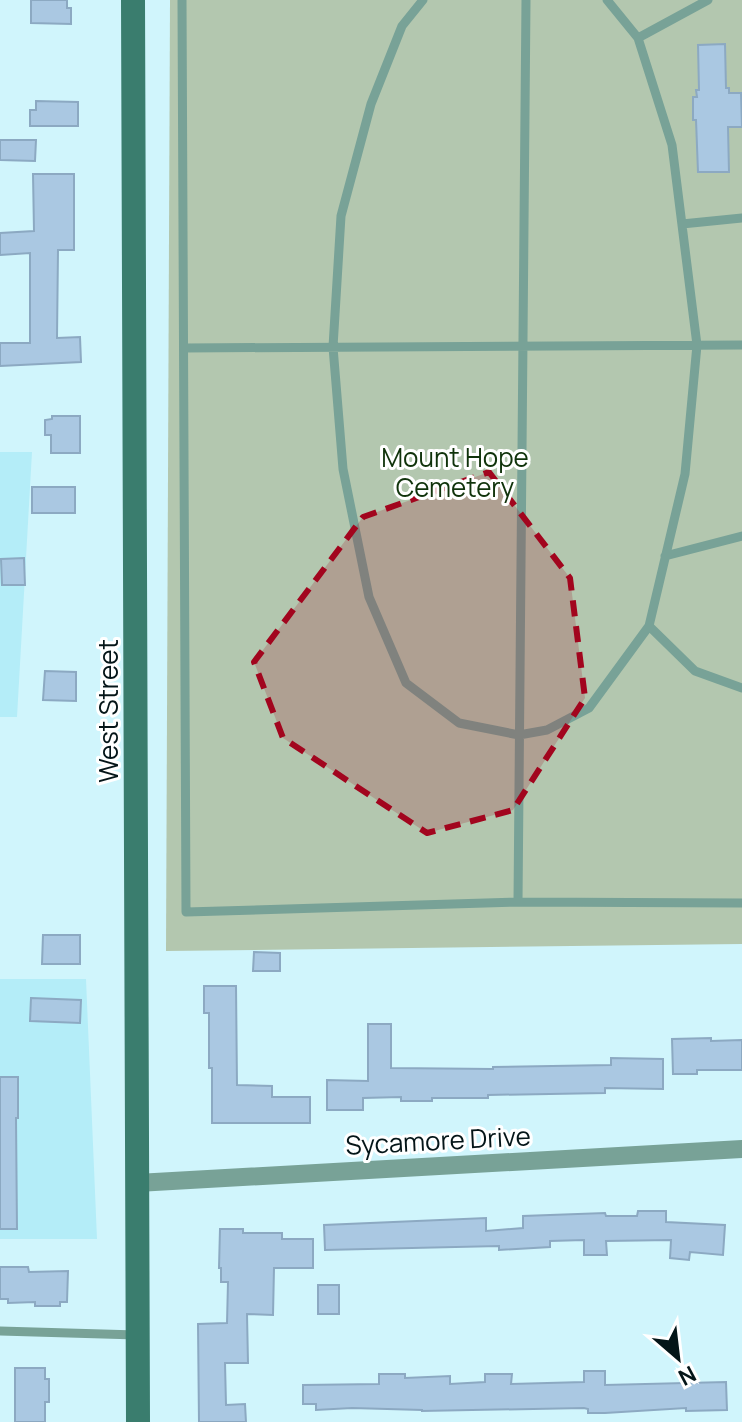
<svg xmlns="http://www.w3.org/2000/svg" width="742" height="1422" font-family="Manrope,sans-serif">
	<rect width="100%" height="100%" fill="#d0f5fc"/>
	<path fill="#b4edf8" d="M 0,452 L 32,452 L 17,717 L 0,717 Z
		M 0,979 L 86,979 L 97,1239 L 0,1239 Z"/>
	<path fill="#b3c7af" d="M 170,0 L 742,0 L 742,944 L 166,951 Z"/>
	<path fill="#aac8e2" stroke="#8ca9c2" stroke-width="2" d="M 31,0 L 67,0 L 67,8 L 71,8 L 71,24 L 31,23 Z
		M 725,44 L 726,88 L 729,88 L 729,93 L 741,93 L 742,127 L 728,127 L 729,172 L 698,172 L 696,120 L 693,120 L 693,97 L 697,97 L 696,90 L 699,90 L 698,45 Z
		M 36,101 L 78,102 L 78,126 L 30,126 L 30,110 L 36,110 Z
		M 0,140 L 36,140 L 35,161 L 0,160 Z
		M 33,174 L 74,174 L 74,250 L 58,250 L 57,338 L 80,337 L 81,362 L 0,366 L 0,343 L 30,343 L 30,253 L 0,255 L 0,233 L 34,231 Z
		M 52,416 L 80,416 L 80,453 L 51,453 L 51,435 L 45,435 L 45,420 L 52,419 Z
		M 32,487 L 75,487 L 75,513 L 32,513 Z
		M 24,558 L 25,585 L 2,585 L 1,559 Z
		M 45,671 L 76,672 L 76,701 L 43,700 Z
		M 43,935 L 80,935 L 80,964 L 42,964 Z
		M 254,952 L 280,953 L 280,971 L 253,971 Z
		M 204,986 L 236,986 L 237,1085 L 272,1086 L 272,1097 L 310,1097 L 310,1123 L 212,1123 L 212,1068 L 209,1068 L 209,1013 L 204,1013 Z
		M 31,998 L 81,1000 L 80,1023 L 30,1021 Z
		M 368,1024 L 391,1024 L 391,1068 L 493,1069 L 493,1067 L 611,1065 L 611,1058 L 663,1059 L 663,1089 L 605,1088 L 605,1093 L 488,1095 L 488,1098 L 432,1098 L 432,1101 L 401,1101 L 401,1097 L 363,1098 L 363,1110 L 327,1110 L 327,1080 L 368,1081 Z
		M 711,1038 L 711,1041 L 742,1040 L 742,1070 L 697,1070 L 697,1074 L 673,1074 L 672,1039 Z
		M 0,1077 L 18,1077 L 18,1118 L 16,1118 L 17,1229 L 0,1229 Z
		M 638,1211 L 666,1211 L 666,1222 L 725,1225 L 723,1255 L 690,1252 L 689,1260 L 670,1258 L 671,1240 L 606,1241 L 607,1255 L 584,1255 L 584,1240 L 550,1241 L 550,1247 L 499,1250 L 499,1246 L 325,1250 L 324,1225 L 486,1218 L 486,1231 L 523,1228 L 523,1216 L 605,1213 L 606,1216 L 637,1216 Z
		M 220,1229 L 243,1229 L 243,1233 L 282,1233 L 282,1239 L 313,1239 L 313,1268 L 274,1268 L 273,1315 L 247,1314 L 248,1363 L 225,1363 L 226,1405 L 245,1404 L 246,1422 L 199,1422 L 198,1324 L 227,1323 L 228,1282 L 221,1282 L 221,1268 L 219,1268 Z
		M 0,1267 L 28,1267 L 29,1272 L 68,1271 L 67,1302 L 60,1302 L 60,1306 L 35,1306 L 35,1302 L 8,1303 L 8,1299 L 0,1299 Z
		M 318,1285 L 339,1285 L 339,1314 L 318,1314 Z
		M 15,1368 L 45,1368 L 45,1379 L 49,1379 L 49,1402 L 45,1402 L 45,1422 L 15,1422 Z
		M 584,1371 L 605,1371 L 605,1385 L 726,1382 L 727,1410 L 686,1411 L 686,1408 L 605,1413 L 588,1413 L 588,1409 L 584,1408 L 422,1411 L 422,1410 L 352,1408 L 316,1410 L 316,1404 L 303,1404 L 303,1385 L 379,1384 L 379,1374 L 405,1374 L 405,1378 L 450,1376 L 450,1384 L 485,1382 L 485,1374 L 512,1374 L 511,1384 L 584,1382 Z"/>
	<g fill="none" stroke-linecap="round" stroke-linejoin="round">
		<path stroke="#78a297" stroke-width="9" d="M 182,0 L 186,912 L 518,902 L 742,903
			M 423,0 L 402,26 L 371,104 L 341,216 L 333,347 L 343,469 L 369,597 L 406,683 L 459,723 L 519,735 L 547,730 L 589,708 L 649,626 L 685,474 L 697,345 L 672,145 L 638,38 L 607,0
			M 638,38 L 708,0
			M 682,224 L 742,218
			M 185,348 L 742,345
			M 665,556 L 742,536
			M 649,626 L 695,671 L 742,688
			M 518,902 L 526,0
			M 0,1331 L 137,1335"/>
		<path stroke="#78a297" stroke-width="18" d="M 137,1183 L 742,1149"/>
		<path stroke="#3a7d6e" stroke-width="24" d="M 133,0 L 138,1422"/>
	</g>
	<path fill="#a2051e" fill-opacity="0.2" stroke="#a2051e" stroke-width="6" stroke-dasharray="16 10" stroke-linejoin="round" d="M 489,472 L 570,578 L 585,698 L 513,810 L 427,833 L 283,738 L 254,662 L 363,517 Z"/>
	<g text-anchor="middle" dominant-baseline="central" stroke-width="6" stroke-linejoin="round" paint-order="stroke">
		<g font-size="26" fill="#10330b" stroke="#fff">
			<text x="455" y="457">Mount Hope<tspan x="455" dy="30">Cemetery</tspan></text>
		</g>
		<g font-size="26" fill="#041518" stroke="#fff">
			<text transform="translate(108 711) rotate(-90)">West Street</text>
			<text transform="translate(438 1140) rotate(-3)">Sycamore Drive</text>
		</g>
	</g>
	<g transform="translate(678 1358) rotate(152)" stroke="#ffffff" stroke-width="6" paint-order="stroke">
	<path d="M0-6L14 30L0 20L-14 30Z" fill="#041518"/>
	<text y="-12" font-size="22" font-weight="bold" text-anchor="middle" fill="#041518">N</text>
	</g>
</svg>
